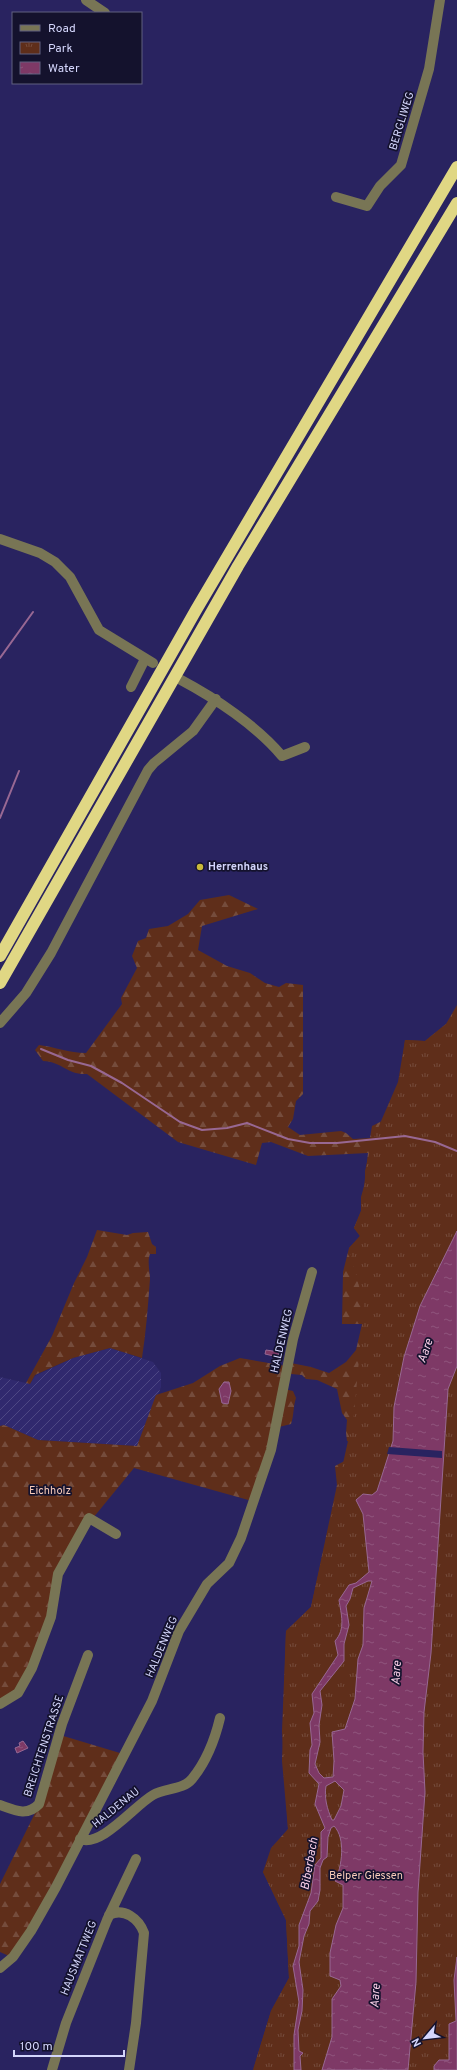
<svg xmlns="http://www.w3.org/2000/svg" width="457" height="2070" font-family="Overpass,sans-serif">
	<defs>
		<pattern id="industrial-furrows" width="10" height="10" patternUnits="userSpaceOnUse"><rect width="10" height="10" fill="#30296e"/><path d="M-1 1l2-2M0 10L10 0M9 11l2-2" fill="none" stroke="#4d4784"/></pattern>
		<pattern id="forest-firs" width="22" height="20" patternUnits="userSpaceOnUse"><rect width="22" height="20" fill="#5f2e1a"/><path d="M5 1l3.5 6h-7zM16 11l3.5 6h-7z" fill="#754c3c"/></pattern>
		<pattern id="park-tufts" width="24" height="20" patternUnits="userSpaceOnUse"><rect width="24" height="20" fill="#5f2e1a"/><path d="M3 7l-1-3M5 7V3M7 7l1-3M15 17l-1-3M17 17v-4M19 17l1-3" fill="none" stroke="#754c3c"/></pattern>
		<pattern id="water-ripples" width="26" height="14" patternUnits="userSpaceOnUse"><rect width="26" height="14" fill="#7e3966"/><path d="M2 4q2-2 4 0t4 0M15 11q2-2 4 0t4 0" fill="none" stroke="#8f557d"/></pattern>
	</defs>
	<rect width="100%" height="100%" fill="#292360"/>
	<path fill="url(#industrial-furrows)" d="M 110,1348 L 153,1362 L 161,1373 L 161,1387 L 137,1446 L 38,1440 L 4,1425 L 0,1426 L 0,1377 L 30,1384 L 35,1376 L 73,1358 Z"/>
	<path fill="url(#forest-firs)" fill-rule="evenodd" d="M 229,895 L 258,909 L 202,926 L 198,950 L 227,966 L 250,973 L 265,983 L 279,987 L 286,983 L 303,985 L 303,1094 L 296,1101 L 293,1119 L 288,1127 L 300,1135 L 341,1131 L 346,1133 L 353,1139 L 370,1138 L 372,1126 L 390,1117 L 398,1102 L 405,1040 L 425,1041 L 446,1024 L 341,1852 L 253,2070 L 271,2011 L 289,1978 L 286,1920 L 263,1872 L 271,1848 L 288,1829 L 282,1761 L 286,1631 L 311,1607 L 337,1485 L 335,1466 L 354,1456 L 351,1442 L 347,1441 L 346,1433 L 347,1420 L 342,1413 L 337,1389 L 317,1380 L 306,1379 L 302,1375 L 291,1374 L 290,1369 L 291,1363 L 311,1367 L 329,1373 L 346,1362 L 356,1350 L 362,1324 L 342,1324 L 343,1272 L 349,1248 L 360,1236 L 354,1228 L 361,1211 L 368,1153 L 308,1156 L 271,1142 L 262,1143 L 256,1165 L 178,1142 L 87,1074 C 67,1075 63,1062 43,1061 L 35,1050 L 39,1045 C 55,1047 69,1053 86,1053 L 122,1004 L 121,998 L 137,968 L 132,956 L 138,941 L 146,938 L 149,929 L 168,926 L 188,914 L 200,900 Z
		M 97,1230 L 127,1235 L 133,1233 L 148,1232 L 152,1244 L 156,1247 L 156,1254 L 150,1254 C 147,1262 150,1272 150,1279 C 148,1306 146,1332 142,1358 L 110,1348 L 73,1358 L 35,1375 L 30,1384 L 26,1383 L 52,1336 L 74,1283 L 87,1257 Z
		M 240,1358 L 286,1366 L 284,1389 L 293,1391 L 296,1398 C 293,1407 294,1415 291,1424 L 279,1427 L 252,1501 L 134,1468 L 84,1529 L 59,1573 L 53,1605 L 20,1689 L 0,1702 L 0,1426 L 4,1425 L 38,1440 L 137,1446 L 156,1395 L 193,1383 L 220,1366 ZM 224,1382 L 231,1391 L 228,1404 L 222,1403 L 219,1389 Z
		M 60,1735 L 120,1753 L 73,1846 L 23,1938 L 9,1956 L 0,1952 L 0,1884 L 39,1805 Z"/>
	<path fill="url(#park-tufts)" d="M 457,1005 L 457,2070 L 253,2070 L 271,2011 L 289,1978 L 286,1920 L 263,1872 L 288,1829 L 282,1731 L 286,1631 L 311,1607 L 354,1414 L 364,1305 L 349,1248 L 360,1236 L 354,1228 L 361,1211 L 361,1197 L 365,1183 L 365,1171 L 372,1142 L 398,1082 L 405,1040 L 425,1041 L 446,1024 Z"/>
	<path fill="url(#water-ripples)" stroke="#986893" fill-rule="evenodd" d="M 457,1231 L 457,1366 L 448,1389 L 431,1653 L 424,1712 L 423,1752 L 425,1792 L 418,1892 L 416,1982 L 408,2070 L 322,2070 L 332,2037 L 332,1999 L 341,1986 L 340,1980 L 330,1976 L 330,1953 L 336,1925 L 343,1908 L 343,1885 L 335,1881 C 342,1867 346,1838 334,1826 L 331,1828 L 328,1837 L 327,1857 L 323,1860 L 320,1868 L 320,1890 L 318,1901 L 310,1911 L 309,1924 L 304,1936 L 299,1962 L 303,1990 L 302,2011 L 298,2030 L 299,2051 L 303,2053 L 300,2056 L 301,2070 L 294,2070 L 294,2035 L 299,2002 L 293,1966 L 299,1946 L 299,1925 L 311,1893 L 315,1865 L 321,1858 L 321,1832 L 325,1828 L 315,1804 L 319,1784 L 309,1773 L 310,1750 L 312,1745 L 310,1723 L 314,1713 L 312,1694 L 338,1655 L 335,1641 C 346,1629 341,1614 339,1600 L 349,1585 L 356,1583 L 369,1572 L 363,1514 L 356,1500 L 363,1494 L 372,1495 L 377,1491 L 393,1441 L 394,1407 L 404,1357 L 420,1306 ZM 368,1581 L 372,1581 L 364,1608 L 363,1645 L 358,1659 L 355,1699 L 345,1729 L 332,1732 L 334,1761 L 333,1777 L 324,1778 L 319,1773 L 315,1764 L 320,1742 L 319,1725 L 322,1705 L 320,1691 L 344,1661 L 344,1644 L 349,1625 L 346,1606 L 350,1599 L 353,1588 ZM 335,1781 L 344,1790 L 341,1806 L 334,1820 L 332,1820 C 327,1809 324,1797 326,1786 Z
		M 266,1350 L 279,1352 L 278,1357 L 265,1354 Z
		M 224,1382 L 229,1382 L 231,1391 L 228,1404 L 222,1403 L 219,1389 Z
		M 23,1741 L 28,1748 L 17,1753 L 15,1748 L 20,1746 L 19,1743 Z
		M 457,1957 L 457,2070 L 434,2070 L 434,2066 L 439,2060 L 449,2060 L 449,2024 L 456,2021 L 454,1980 Z"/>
	<path fill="#292360" d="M 389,1447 L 442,1451 L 442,1458 L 387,1454 Z"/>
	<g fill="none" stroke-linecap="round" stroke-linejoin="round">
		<path stroke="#986893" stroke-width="2" d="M 0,658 L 33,612
			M 0,818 L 19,771
			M 41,1049 L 68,1060 L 91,1066 L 122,1083 L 180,1122 L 202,1130 L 227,1128 L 247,1123 L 288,1139 L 310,1143 L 337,1143 L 405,1136 L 435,1142 L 457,1151"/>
		<path stroke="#787555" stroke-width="10" d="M 86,0 L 105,13
			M 336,197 L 367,206 L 380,186 L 401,165 L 429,69 L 440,0
			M 0,539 L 40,553 L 55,562 L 70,577 L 99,630 L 153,663
			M 181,680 C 215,698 257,726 282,756 L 305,747
			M 131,687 L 145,659
			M 0,1023 L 26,993 L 51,953 L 148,770 L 154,763 L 193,731 L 216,699
			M 0,1704 L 18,1693 L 32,1668 L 51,1617 L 58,1574 L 89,1518 L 116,1534
			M 0,1805 C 14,1810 27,1817 39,1804 L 62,1724 L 88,1655
			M 80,1839 C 101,1848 135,1805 153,1795 C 165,1788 183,1790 192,1779 C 206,1762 215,1739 220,1718
			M 109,1915 C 124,1907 139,1919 144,1933 L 136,2023 L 129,2070
			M 0,1968 L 13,1957 L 31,1931 L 56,1887 L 152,1701 L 179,1631 L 207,1584 L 229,1563 L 241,1538 L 271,1450 L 293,1339 L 312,1272
			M 52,2070 L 66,2023 L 107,1920 L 136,1859"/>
		<path stroke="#e0d784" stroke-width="12" d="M 0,956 L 196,610 L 457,167
			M 0,983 L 238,566 L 457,203"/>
	</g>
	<circle fill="#c9ba3a" stroke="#14122d" stroke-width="1.5" cx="200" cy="867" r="4"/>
	<g text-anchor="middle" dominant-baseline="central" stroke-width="3.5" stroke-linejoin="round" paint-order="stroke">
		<g font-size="11" fill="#d4d6fc" stroke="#14122d">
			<text transform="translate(402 121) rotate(-73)">BERGLIWEG</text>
			<text transform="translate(282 1341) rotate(-77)">HALDENWEG</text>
			<text transform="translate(162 1647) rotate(-67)">HALDENWEG</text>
			<text transform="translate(44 1746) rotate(-72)">BREICHTENSTRASSE</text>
			<text transform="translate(116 1808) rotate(-39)">HALDENAU</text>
			<text transform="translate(79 1958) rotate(-68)">HAUSMATTWEG</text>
		</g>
		<g font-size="11" font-weight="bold" fill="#d4d6fc" stroke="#14122d" text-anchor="start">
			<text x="208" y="867">Herrenhaus</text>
		</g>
		<g font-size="11" fill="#f8cbb9" stroke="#14122d">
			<text x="50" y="1491">Eichholz</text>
			<text x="366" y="1876">Belper Giessen</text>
		</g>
		<g font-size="12" font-style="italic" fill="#f7cde5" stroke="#14122d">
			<text transform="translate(426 1351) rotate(-71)">Aare</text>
			<text transform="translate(397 1673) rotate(-86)">Aare</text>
			<text transform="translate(310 1864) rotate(-80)">Biberbach</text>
			<text transform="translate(376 1996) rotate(-86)">Aare</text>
		</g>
	</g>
	<rect x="12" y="12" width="130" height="72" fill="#14122d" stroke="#616080"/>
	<rect x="20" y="25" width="20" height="6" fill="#787555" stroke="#616080"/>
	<text x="48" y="32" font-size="12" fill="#d4d6fc">Road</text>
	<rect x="20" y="42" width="20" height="12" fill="url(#park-tufts)" stroke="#616080"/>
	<text x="48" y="52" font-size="12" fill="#d4d6fc">Park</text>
	<rect x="20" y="62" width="20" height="12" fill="url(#water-ripples)" stroke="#616080"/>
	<text x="48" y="72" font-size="12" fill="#d4d6fc">Water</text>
	<g transform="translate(425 2038) rotate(242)" stroke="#14122d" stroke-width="3" paint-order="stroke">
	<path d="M0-3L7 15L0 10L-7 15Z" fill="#d4d6fc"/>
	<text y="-6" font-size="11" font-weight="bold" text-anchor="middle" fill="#d4d6fc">N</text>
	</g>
	<path d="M14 2050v6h110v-6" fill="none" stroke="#d4d6fc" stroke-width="2"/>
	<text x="20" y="2050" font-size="12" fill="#d4d6fc" stroke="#14122d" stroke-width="3" paint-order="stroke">100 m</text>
</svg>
